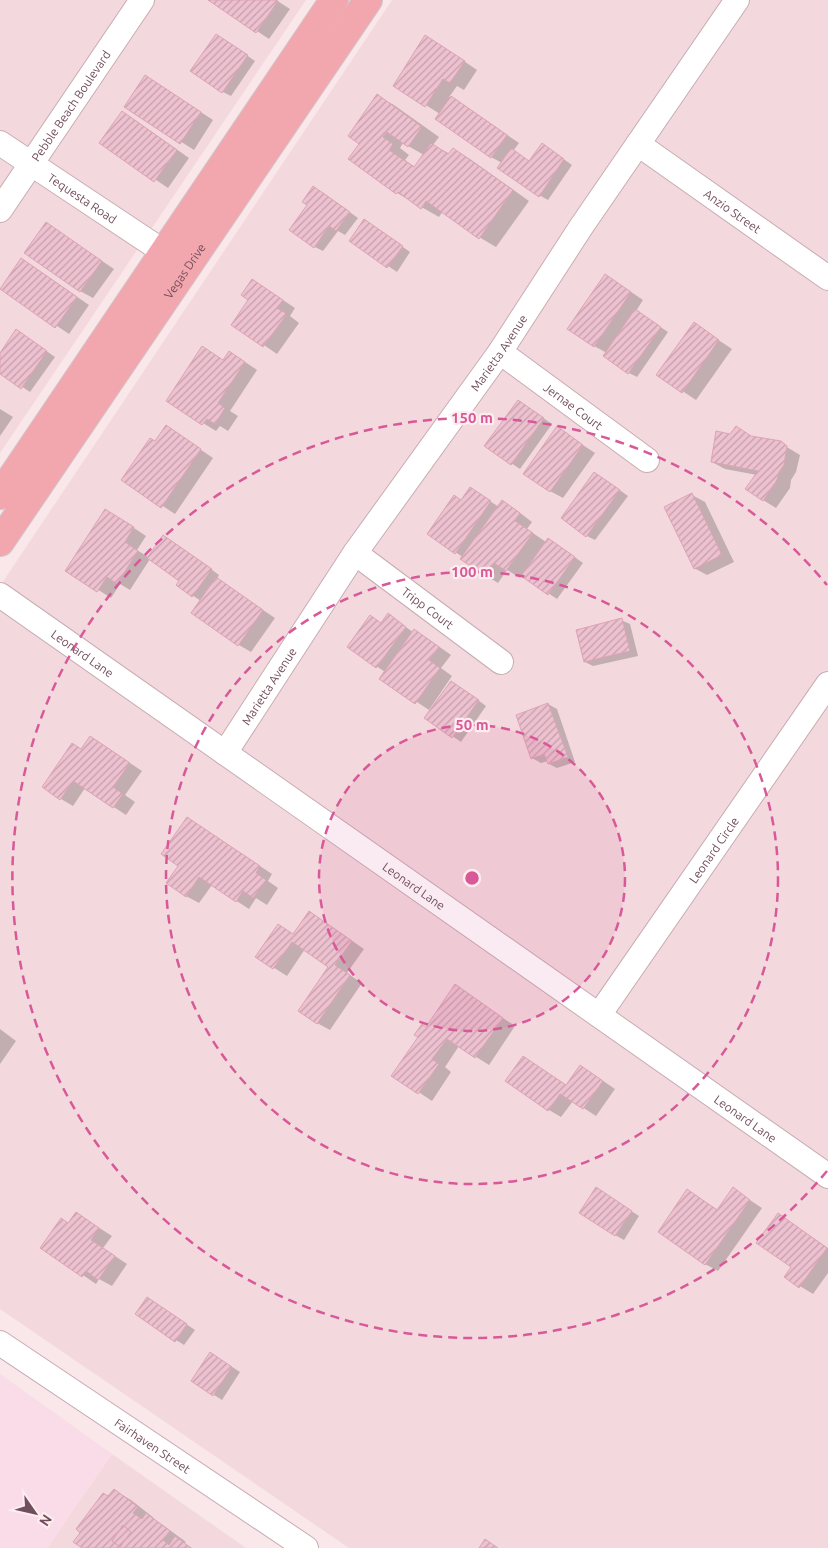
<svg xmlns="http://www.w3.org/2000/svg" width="828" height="1548" font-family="Ubuntu,sans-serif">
	<defs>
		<pattern id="building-hatch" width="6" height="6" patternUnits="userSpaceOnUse" patternTransform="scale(1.25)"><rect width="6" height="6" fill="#edc1cf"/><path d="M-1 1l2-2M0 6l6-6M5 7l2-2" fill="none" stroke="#c49fab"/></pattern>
	</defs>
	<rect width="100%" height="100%" fill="#fae7e9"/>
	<path fill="#f3d9dd" d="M 0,0 L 306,0 L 0,453 Z
		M 392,0 L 828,0 L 828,1548 L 349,1548 L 0,1309 L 0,586 Z
		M 112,1454 L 246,1548 L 47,1548 Z"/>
	<path fill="#f9dce8" d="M 0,1374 L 112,1454 L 47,1548 L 0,1548 Z"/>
	<path fill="#0003" fill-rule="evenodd" d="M 210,0 L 276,0 L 290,9 L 269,39 Z
		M 225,40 L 255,61 L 231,96 L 223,92 Z
		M 439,44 L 477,70 L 464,90 L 457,86 L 449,97 L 464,105 L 519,143 L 513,151 L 530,162 L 551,150 L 572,165 L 548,200 L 539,195 L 502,163 L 491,157 L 440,114 L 394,85 Z
		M 158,84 L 213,120 L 194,150 L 125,106 Z
		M 377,96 L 394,105 L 439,137 L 433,145 L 450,154 L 453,149 L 470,159 L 529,201 L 496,247 L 479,237 L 443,211 L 439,217 L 397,193 L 361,143 ZM 403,143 L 424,155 L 415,167 L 405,160 L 409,155 L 400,148 Z
		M 135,120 L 189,158 L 168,188 L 101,143 Z
		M 322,192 L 358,218 L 345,235 L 338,231 L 323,251 L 315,247 Z
		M 47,224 L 114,269 L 93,298 L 80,291 Z
		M 373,226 L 410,252 L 397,272 L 351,241 Z
		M 34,267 L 89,305 L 69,334 L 2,289 Z
		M 606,275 L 643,300 L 636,311 L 668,332 L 637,377 L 629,373 L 607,353 L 594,346 Z
		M 253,280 L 295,308 L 290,316 L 299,323 L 277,354 L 233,324 L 250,300 Z
		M 694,324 L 732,349 L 696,400 L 658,375 Z
		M 25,336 L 55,357 L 30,392 L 0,372 L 0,355 Z
		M 242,360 L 257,370 L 230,411 L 238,416 L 228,431 L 220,426 L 216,431 L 167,401 L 224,361 Z
		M 526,406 L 552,424 L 520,469 L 486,446 Z
		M 0,409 L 13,417 L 0,436 Z
		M 166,426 L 213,458 L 175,514 L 123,480 L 155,442 Z
		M 557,428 L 595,453 L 563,498 L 550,491 Z
		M 753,438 L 780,443 L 800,455 L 796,472 L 791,480 L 790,488 L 776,508 L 763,500 L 757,475 L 725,469 L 712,462 Z
		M 603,478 L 628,496 L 595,540 L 587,536 Z
		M 471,489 L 499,507 L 502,502 L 515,509 L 532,522 L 527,529 L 546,542 L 556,544 L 583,563 L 557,599 L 521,575 L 520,578 L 507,570 L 498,583 L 485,575 L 463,557 L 455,552 L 462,501 Z
		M 692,495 L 705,502 L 734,562 L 707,575 L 694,568 Z
		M 119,518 L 146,536 L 137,550 L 148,557 L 172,541 L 219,575 L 217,579 L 275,618 L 251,652 L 239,645 L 201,601 L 177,585 L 181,581 L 150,559 L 130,590 L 120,584 L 111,598 L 67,570 Z
		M 388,615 L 413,632 L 427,638 L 451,655 L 441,668 L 452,676 L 429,710 L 381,678 L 385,672 L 349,647 L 371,617 L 382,624 Z
		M 621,620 L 630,624 L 638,656 L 593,666 L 585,662 Z
		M 460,687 L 486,706 L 461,742 L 426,718 Z
		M 548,704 L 557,709 L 575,762 L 557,768 L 549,764 L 548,761 L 541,763 L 532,758 Z
		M 91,737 L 142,771 L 125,795 L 135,802 L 126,815 L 85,788 L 73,806 L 61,799 L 82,750 Z
		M 188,818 L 272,874 L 268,881 L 278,888 L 267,905 L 256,898 L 249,909 L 212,885 L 199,903 L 186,896 L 180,866 Z
		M 322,920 L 364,949 L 347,973 L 362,983 L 330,1030 L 317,1023 L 330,966 L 305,949 L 287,976 L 257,957 Z
		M 455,986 L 515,1026 L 489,1065 L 459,1046 L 445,1067 L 451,1072 L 432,1101 L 393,1075 Z
		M 0,1029 L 16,1041 L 0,1064 Z
		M 524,1057 L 567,1086 L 593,1074 L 615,1089 L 596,1116 L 573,1101 L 561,1117 L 549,1110 Z
		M 733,1189 L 762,1208 L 718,1271 L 705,1264 L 688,1191 L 718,1210 Z
		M 605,1194 L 639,1216 L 624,1240 L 615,1235 Z
		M 76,1213 L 112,1236 L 103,1248 L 127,1264 L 112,1286 L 99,1279 L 96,1284 L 42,1247 L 69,1224 Z
		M 778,1214 L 828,1248 L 828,1273 L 813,1294 L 785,1277 L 792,1267 Z
		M 155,1303 L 195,1330 L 184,1345 L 176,1340 Z
		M 218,1358 L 240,1372 L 222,1400 L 192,1381 Z
		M 114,1490 L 131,1500 L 154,1518 L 153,1519 L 163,1525 L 186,1542 L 184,1543 L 192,1548 L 84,1548 L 109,1498 Z"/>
	<path fill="url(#building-hatch)" stroke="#dea3b7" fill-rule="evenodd" d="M 208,0 L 276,0 L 278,1 L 256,33 Z
		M 216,34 L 248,55 L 222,93 L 190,71 Z
		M 425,35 L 465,61 L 450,83 L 443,79 L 425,107 L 393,86 Z
		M 145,75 L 201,112 L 180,144 L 124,107 Z
		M 377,94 L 422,127 L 408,147 L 387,132 L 383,137 L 393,144 L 389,150 L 414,167 L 431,143 L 448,154 L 453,148 L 513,190 L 479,239 L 426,201 L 421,209 L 398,192 L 396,194 L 348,159 L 359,144 L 348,136 Z
		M 451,96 L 507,135 L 491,158 L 435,119 Z
		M 122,111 L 177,150 L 154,182 L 99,143 Z
		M 542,143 L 564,159 L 539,197 L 497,168 L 511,148 L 529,161 Z
		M 313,186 L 350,212 L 336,231 L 329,226 L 314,248 L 289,230 L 307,205 L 302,202 Z
		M 364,219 L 403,246 L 387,268 L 349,241 Z
		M 46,222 L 102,261 L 80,292 L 24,253 Z
		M 21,258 L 77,297 L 55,328 L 0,289 Z
		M 605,274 L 631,292 L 594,347 L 567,329 Z
		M 252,279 L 283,300 L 277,308 L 287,314 L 263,347 L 231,325 L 248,300 L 241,295 Z
		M 635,309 L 661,327 L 628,374 L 603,356 Z
		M 694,322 L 719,340 L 682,393 L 656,375 Z
		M 16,329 L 47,351 L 21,389 L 0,374 L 0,353 Z
		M 202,346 L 223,360 L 229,351 L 245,362 L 218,403 L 225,408 L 215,424 L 207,419 L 202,425 L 166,401 Z
		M 518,400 L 544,418 L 511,465 L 484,446 Z
		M 166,425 L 201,449 L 161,508 L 121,480 L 150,438 L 155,441 Z
		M 557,426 L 583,445 L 550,492 L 523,474 Z
		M 736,426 L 751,436 L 781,441 L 787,446 L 784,465 L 779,472 L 777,480 L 763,501 L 745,489 L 758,471 L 711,462 L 716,431 L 730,434 Z
		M 594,472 L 620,490 L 586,537 L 561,518 Z
		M 470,487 L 491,501 L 455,554 L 427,534 L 454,495 L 461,500 Z
		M 692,493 L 722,555 L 694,569 L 664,507 Z
		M 502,500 L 520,513 L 515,521 L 533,533 L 506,571 L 494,563 L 485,576 L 460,559 Z
		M 105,509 L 134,527 L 125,542 L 138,551 L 117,584 L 107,577 L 97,592 L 65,571 Z
		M 163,535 L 212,569 L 192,597 L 176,585 L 179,581 L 147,558 Z
		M 548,538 L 575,557 L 548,595 L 521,576 Z
		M 216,577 L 263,610 L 238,646 L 191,613 Z
		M 388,613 L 406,627 L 376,668 L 347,647 L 370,615 L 381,623 Z
		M 622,618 L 630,651 L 584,662 L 576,630 Z
		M 414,629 L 439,647 L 429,660 L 440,668 L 415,704 L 379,679 Z
		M 451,681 L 479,700 L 452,738 L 424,718 Z
		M 548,703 L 568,757 L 548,764 L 544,754 L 531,759 L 516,715 Z
		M 90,736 L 130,763 L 113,787 L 123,794 L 113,808 L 73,781 L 60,800 L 42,787 L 72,743 L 81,749 Z
		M 187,817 L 260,866 L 256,873 L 266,880 L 253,898 L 243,891 L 236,902 L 199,877 L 186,897 L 166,883 L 178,866 L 161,854 Z
		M 309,911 L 352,941 L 335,965 L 350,975 L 317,1024 L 298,1011 L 328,967 L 292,942 L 273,969 L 255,957 L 278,924 L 293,934 Z
		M 455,984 L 503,1018 L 475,1058 L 447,1039 L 432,1059 L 439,1064 L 418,1094 L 391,1076 L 418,1037 L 414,1035 L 422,1024 L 426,1027 Z
		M 523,1056 L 566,1085 L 580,1065 L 603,1081 L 583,1109 L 560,1094 L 548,1111 L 505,1081 Z
		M 596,1187 L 632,1211 L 615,1236 L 579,1213 Z
		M 733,1187 L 750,1200 L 705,1265 L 658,1232 L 687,1189 L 717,1210 Z
		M 76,1212 L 99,1228 L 91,1240 L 115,1256 L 98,1280 L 86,1271 L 82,1277 L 40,1248 L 61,1218 L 68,1223 Z
		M 778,1213 L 827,1248 L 799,1288 L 784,1277 L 791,1267 L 756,1243 Z
		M 147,1297 L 187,1324 L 175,1342 L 135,1314 Z
		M 210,1352 L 232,1367 L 213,1396 L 191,1381 Z
		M 114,1489 L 138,1507 L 133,1513 L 142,1519 L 146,1513 L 170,1531 L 163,1540 L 169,1545 L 175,1536 L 191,1548 L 82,1548 L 73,1542 L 80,1533 L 76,1529 L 103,1493 L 108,1496 ZM 123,1525 L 131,1532 L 120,1547 L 112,1541 Z
		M 123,1525 L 131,1532 L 120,1547 L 112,1541 Z
		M 485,1539 L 498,1548 L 479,1548 Z"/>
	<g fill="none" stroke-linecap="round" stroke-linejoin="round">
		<g stroke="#c8acb4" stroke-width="26">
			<g id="minor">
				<path id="s1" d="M 0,143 L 164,252"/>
				<path id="s2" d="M 638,144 L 828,278"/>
				<path id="s3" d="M 0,210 L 142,0"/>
				<path id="s4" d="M 500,352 L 647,460"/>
				<path id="s5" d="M 355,553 L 501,662"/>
				<path id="s6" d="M 0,595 L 828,1176"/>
				<path id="s7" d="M 225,753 L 355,553 L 500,352 L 581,227 L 737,0"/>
				<path id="s8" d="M 599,1015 L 828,684"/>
				<path id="s9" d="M 0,1343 L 306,1548"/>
			</g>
		</g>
		<g stroke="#d2c6cb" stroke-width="30">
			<g id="major">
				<path d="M 0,495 L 334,0"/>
				<path id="s10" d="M 0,542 L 368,0"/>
			</g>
		</g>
		<use href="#minor" stroke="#fff" stroke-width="24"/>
		<use href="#major" stroke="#f2a6ad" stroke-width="28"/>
	</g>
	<circle cx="472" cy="878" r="153" fill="#d85898" fill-opacity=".12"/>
	<g fill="none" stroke="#d85898" stroke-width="2.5" stroke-dasharray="9 6">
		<circle cx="472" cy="878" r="153"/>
		<circle cx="472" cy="878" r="306"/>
		<path d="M827 1171A460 460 0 1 1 827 585"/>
	</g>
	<g text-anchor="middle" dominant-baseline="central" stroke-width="4.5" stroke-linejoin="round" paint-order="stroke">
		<g font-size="12" fill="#714e5b" stroke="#fdedef">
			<text stroke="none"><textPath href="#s3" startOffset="126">Pebble Beach Boulevard</textPath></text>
			<text stroke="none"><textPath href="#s1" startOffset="99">Tequesta Road</textPath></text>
			<text stroke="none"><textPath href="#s2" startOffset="116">Anzio Street</textPath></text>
			<text stroke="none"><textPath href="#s10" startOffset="328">Vegas Drive</textPath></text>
			<text stroke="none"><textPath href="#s7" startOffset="485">Marietta Avenue</textPath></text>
			<text stroke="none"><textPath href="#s4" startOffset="91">Jernae Court</textPath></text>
			<text stroke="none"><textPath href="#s5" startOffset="91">Tripp Court</textPath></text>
			<text stroke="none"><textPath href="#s6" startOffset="101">Leonard Lane</textPath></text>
			<text stroke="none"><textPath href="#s7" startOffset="80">Marietta Avenue</textPath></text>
			<text stroke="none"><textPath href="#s8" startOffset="201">Leonard Circle</textPath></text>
			<text stroke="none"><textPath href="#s6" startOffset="506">Leonard Lane</textPath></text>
			<text stroke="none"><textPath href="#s6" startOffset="911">Leonard Lane</textPath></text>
			<text stroke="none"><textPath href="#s9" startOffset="184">Fairhaven Street</textPath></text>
		</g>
	</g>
	<circle cx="472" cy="878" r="8" fill="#d85898" stroke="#fdedef" stroke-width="2.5"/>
	<g font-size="15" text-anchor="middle" font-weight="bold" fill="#d85898" stroke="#fdedef" stroke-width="4.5" stroke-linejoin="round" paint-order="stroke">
		<text x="472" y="423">150 m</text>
		<text x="472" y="577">100 m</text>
		<text x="472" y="730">50 m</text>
	</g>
	<g transform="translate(35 1513) rotate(124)" stroke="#fdedef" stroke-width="4" paint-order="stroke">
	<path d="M0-4L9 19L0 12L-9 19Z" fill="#714e5b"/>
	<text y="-8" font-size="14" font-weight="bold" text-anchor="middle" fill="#714e5b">N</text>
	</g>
</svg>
